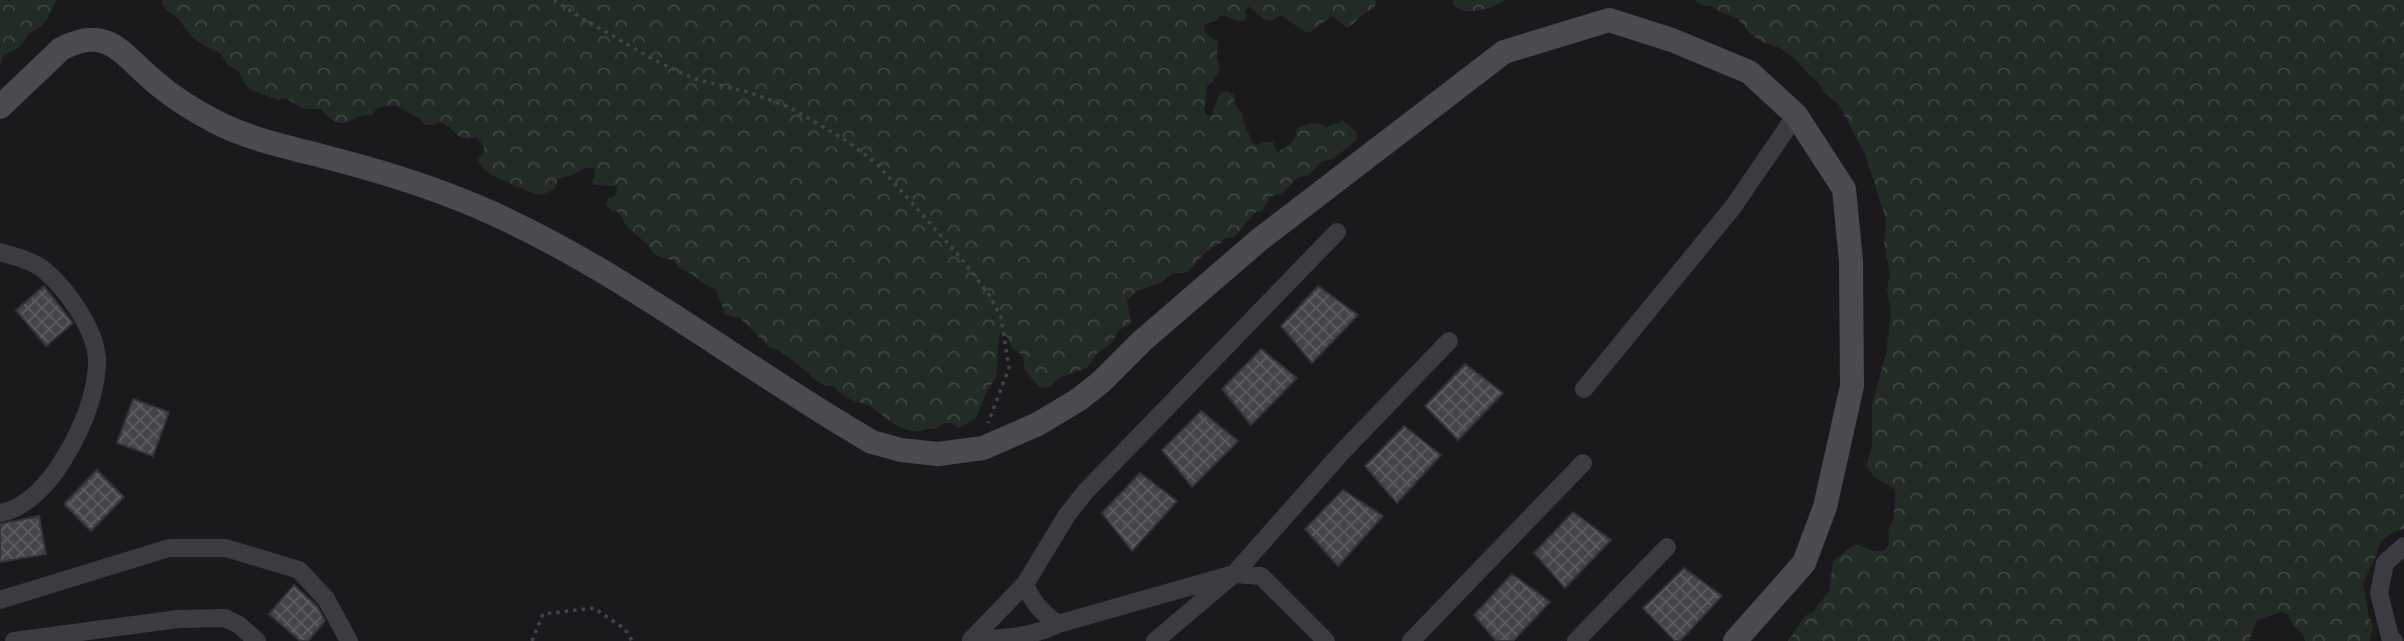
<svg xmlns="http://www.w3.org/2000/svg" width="2404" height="641" font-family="'Golos Text',sans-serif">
	<defs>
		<pattern id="forest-crowns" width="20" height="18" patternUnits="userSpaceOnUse" patternTransform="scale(1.75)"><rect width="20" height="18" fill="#222b24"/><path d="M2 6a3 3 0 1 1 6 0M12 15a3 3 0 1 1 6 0" fill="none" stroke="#3f4742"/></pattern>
		<pattern id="building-cross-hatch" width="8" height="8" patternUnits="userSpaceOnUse" patternTransform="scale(1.75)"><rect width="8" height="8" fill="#444549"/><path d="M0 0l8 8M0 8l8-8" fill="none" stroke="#5c5d61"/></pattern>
	</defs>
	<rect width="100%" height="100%" fill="#1a1a1c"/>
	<path fill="url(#forest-crowns)" d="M 0,0 L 56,0 C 49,18 46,25 28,34 C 22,48 16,49 3,56 L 0,66 Z
		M 163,0 L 1377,0 L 1374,8 C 1362,13 1358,21 1347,28 L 1332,16 L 1309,33 L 1302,30 L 1281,15 L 1272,21 L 1265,20 L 1248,6 L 1245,12 L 1247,17 L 1243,22 C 1234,21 1230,15 1220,16 L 1217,20 L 1205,24 L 1204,32 L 1218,42 L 1217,58 L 1220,69 L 1213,82 L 1207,86 L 1204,112 L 1208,116 L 1211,116 L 1220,93 L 1227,91 L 1234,95 L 1235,105 L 1243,114 C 1243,125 1249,132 1252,143 L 1257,145 L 1265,142 L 1273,142 L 1277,152 C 1290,146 1295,142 1297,128 C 1309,123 1315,121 1326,127 L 1343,121 L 1356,131 L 1357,140 L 1334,158 L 1320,163 L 1309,175 L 1297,178 L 1282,193 L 1270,197 L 1262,211 L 1256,212 L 1234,237 L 1223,239 L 1220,244 C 1210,246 1194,264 1188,272 L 1171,274 L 1160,284 C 1151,284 1146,290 1138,290 L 1127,300 L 1131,324 L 1119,330 L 1111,344 L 1097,353 L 1087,368 L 1059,378 L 1050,387 L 1040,388 L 1024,369 L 1024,360 L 1021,354 L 1012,348 L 1006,336 L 1001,333 L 999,337 L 996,378 L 987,390 L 977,417 L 959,428 L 951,423 L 944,423 C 937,430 933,428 924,430 C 903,436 887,418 871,407 C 863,402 853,402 846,397 C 841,395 838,389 833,386 L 825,386 L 811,377 L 807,372 L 779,350 L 770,348 L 740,318 L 725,315 L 716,289 C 699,285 694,271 680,269 L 674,261 L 655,255 L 647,244 L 625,225 L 622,216 L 616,211 L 611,211 L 606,204 L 608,199 L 615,196 L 617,188 L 615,186 L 594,185 L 592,181 L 595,175 L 594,168 C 582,166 579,174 569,176 C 566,177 562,177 558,178 L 555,189 L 542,195 L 533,193 L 493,176 L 482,168 L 478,160 L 484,152 L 484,147 L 477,137 C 455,144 457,127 439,122 L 434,125 L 426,125 L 419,118 L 394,105 L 377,108 L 372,115 C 348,113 345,138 321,109 L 303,109 L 286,98 L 279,100 L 253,91 L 246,86 L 239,71 L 229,66 L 220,53 L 210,49 L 193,38 L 176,16 L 167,11 L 162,4 Z
		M 1453,0 L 1505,0 C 1498,7 1474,13 1465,11 C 1461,10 1457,7 1453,5 Z
		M 1694,0 L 2404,0 L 2404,529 L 2396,531 L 2381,541 L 2377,554 L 2363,583 L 2369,617 L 2373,627 L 2370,641 L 2305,641 L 2303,634 L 2294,627 L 2288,614 L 2281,612 L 2257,620 L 2249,641 L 1788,641 L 1805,616 L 1813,612 L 1829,591 L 1833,561 L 1855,544 L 1874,551 L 1884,551 L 1889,544 L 1888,531 L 1894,518 L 1895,490 L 1873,476 L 1866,465 L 1872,447 L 1872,405 L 1886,353 L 1891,313 L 1887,289 L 1890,274 L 1884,242 L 1886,220 L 1865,154 L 1839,105 L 1825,93 L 1817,81 L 1810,76 L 1794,58 L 1780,48 L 1762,42 L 1752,35 L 1737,18 L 1722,13 L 1711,6 L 1703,6 Z"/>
	<path fill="url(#building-cross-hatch)" stroke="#343438" stroke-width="2" d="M 44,286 L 73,323 L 46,346 L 16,310 Z
		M 1318,286 L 1358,315 L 1312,363 L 1281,326 Z
		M 1261,349 L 1297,378 L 1251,425 L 1222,389 Z
		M 1465,364 L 1503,393 L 1458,440 L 1425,406 Z
		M 133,399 L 169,412 L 153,456 L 117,443 Z
		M 1201,411 L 1238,441 L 1192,487 L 1162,450 Z
		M 1404,426 L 1441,455 L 1397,503 L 1365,466 Z
		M 97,470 L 124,497 L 91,531 L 64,504 Z
		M 1140,473 L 1177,501 L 1132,551 L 1102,513 Z
		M 1343,490 L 1383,516 L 1338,566 L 1305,529 Z
		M 1573,512 L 1611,540 L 1565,588 L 1534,553 Z
		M 39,516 L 46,554 L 0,562 L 0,524 Z
		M 1684,568 L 1722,596 L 1680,641 L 1675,641 L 1643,608 Z
		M 1512,574 L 1550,602 L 1513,641 L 1496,641 L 1474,615 Z
		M 294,585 L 317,606 L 325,621 L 308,641 L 300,641 L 269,614 Z"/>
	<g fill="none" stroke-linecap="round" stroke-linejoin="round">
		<path stroke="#414348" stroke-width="3.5" stroke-dasharray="3.5 5" stroke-linecap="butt" d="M 554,0 L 583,19 L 660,63 L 695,79 L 751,93 L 789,107 L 847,141 L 877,164 L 961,258 L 990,296 L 1001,317 L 1009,368 L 988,423
			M 532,641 L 543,614 L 594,608 L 625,629 L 632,641"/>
		<path stroke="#3b3c41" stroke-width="18" d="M 0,252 C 13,256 34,261 44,270 C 68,290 99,334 97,365 C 95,400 81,431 63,460 C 50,482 26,509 0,513
			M 1584,389 L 1733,207 L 1796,115
			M 1025,584 C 1033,603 1041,612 1058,624
			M 0,600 L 169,548 L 226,548 L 299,570 L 326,599 L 349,641
			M 14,641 L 178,619 L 225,618 L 239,625 L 257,641
			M 1155,641 L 1234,574 L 1343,451 L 1449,341
			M 1326,641 L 1261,576 L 1234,574 L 1058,624 C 1031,638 1001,638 971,640 L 1025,584 L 1067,515 L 1086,491 L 1337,232
			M 1411,641 L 1583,463
			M 1576,641 L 1667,547
			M 2394,641 L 2390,637 L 2379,593 L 2385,563 L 2404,546"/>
		<path stroke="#494b51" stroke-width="24" d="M 0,107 L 61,49 C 107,24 122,54 154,81 C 172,97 195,111 216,122 C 253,141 297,149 337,160 C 391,174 441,190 492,213 C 627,274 744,368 872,442 L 901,450 L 938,454 L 983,448 L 1038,424 L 1078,400 L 1101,382 L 1142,341 L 1259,240 L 1504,52 L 1609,20 L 1672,40 L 1749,72 L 1796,115 L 1844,189 L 1851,261 L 1852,386 L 1825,507 L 1804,563 L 1735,641"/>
	</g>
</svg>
